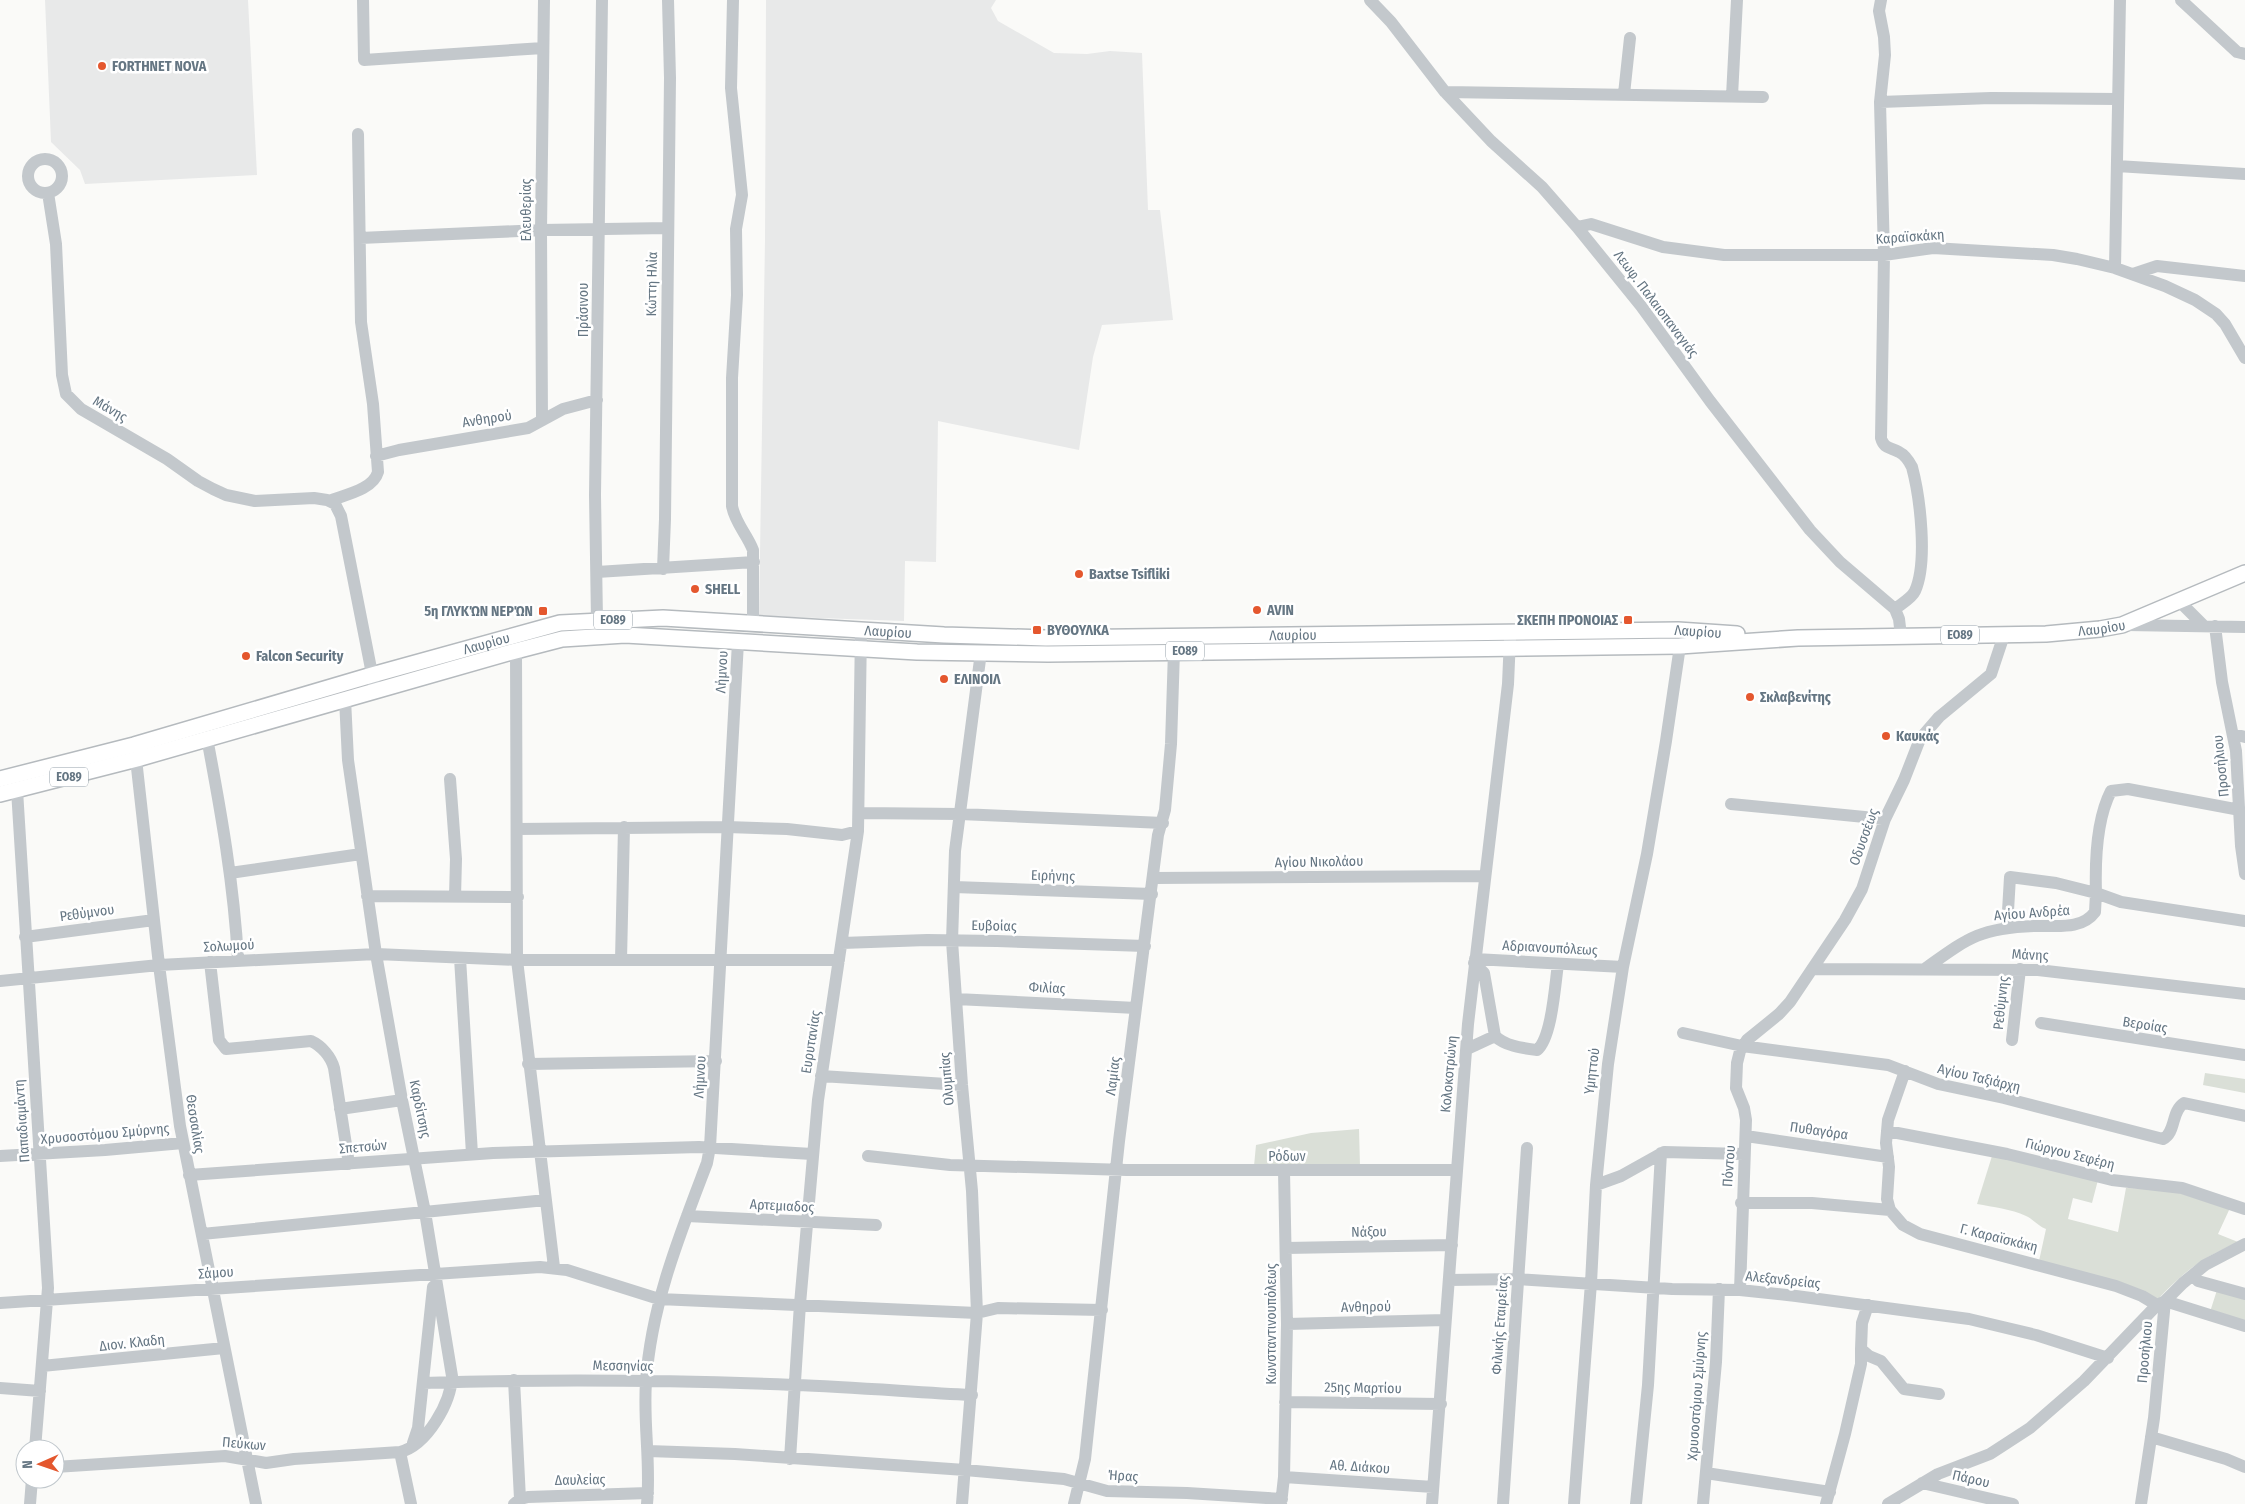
<svg xmlns="http://www.w3.org/2000/svg" width="2245" height="1504" font-family="'Fira Sans Condensed',sans-serif">
	<rect width="100%" height="100%" fill="#fafaf8"/>
	<path fill="#e8e9e9" d="M 45,0 L 248,0 L 257,175 L 85,184 L 80,170 L 51,142 Z
		M 766,0 L 996,0 L 991,8 L 998,21 L 1054,53 L 1087,54 L 1110,51 L 1142,53 L 1148,210 L 1160,210 L 1173,320 L 1102,325 L 1093,357 L 1079,450 L 938,421 L 936,562 L 905,561 L 904,621 L 759,616 L 765,240 Z"/>
	<path fill="#dadfd7" d="M 2205,1073 L 2245,1079 L 2245,1093 L 2203,1085 Z
		M 1359,1129 L 1360,1166 L 1254,1166 L 1256,1145 L 1311,1133 Z
		M 1992,1156 L 2098,1180 L 2092,1203 L 2073,1198 L 2068,1219 L 2118,1232 L 2126,1188 L 2166,1189 L 2230,1208 L 2218,1234 L 2238,1242 C 2200,1259 2185,1271 2157,1300 L 2039,1261 L 2046,1229 C 2038,1226 2033,1219 2026,1216 C 2011,1209 1993,1207 1977,1204 Z
		M 2217,1290 L 2245,1297 L 2245,1322 L 2210,1312 Z"/>
	<g fill="none" stroke-linecap="round" stroke-linejoin="round">
		<g stroke="#b5babe" stroke-width="18">
			<g id="major">
				<path id="s1" d="M 0,779 L 134,745 L 372,675 L 560,623 L 663,618 L 944,635 L 1046,638 L 1678,630 L 1737,634"/>
				<path id="s2" d="M 0,794 L 137,759 L 508,653 L 562,639 L 625,635 L 917,652 L 1048,654 L 1680,646 L 1798,638 L 2046,634 L 2100,629 L 2122,625 L 2245,573"/>
			</g>
		</g>
		<path stroke="#c3c8cc" stroke-width="12" d="M 363,0 L 364,60 L 543,48
			M 733,0 L 731,88 L 742,195 L 736,229 L 737,295 L 732,378 L 732,506 C 735,523 747,534 753,550 L 753,623
			M 1370,0 L 1391,22 L 1445,92 L 1491,141 L 1542,187 L 1577,227 L 1641,306 L 1710,401 L 1810,530 L 1840,562 L 1895,609 L 1899,619 L 1901,636
			M 1881,0 L 1879,11 L 1884,37 L 1885,55 L 1880,102 L 1884,255 L 1881,438 C 1884,449 1890,447 1899,452 C 1905,455 1909,461 1912,467 C 1920,497 1928,562 1915,591 C 1912,598 1901,604 1895,609
			M 2181,0 L 2237,52 L 2245,54
			M 1445,92 L 1763,97
			M 1624,94 L 1630,38
			M 1732,96 L 1737,0
			M 1880,102 L 1991,98 L 2117,99
			M28 176a17 17 0 1 1 34 0a17 17 0 1 1-34 0Z
			M 2117,166 L 2245,174
			M 48,193 L 56,244 L 62,375 L 66,394 L 81,409 L 167,459 L 198,481 L 213,489 L 226,495 L 255,501 L 314,498 L 327,500 L 335,504 L 341,516 L 374,684
			M 1577,227 L 1591,224 L 1663,247 L 1724,255 L 1884,255 L 1933,248 L 2053,255 L 2077,259 L 2115,268 L 2165,286 L 2195,300 L 2216,314 L 2225,324 L 2245,358
			M 360,238 L 541,230 L 668,228
			M 2115,268 L 2120,0
			M 2133,274 L 2157,266 L 2245,276
			M 542,420 L 541,230 L 544,0
			M 376,456 L 399,450 L 528,428 L 563,409 L 597,400
			M 329,501 C 344,495 373,490 378,472 L 373,404 L 361,322 L 358,134
			M 663,569 L 665,519 L 670,78 L 668,0
			M 597,572 L 754,562
			M 2181,600 L 2184,606 L 2204,626
			M 597,620 L 595,495 L 602,0
			M 2127,625 L 2245,627
			M 2215,626 L 2222,682 L 2236,751 L 2241,846 L 2245,874
			M 516,651 L 517,960 L 554,1267
			M 345,699 L 348,760 L 376,954 L 402,1100 L 425,1212 L 452,1376 C 451,1403 427,1445 400,1452 L 411,1504
			M 2233,734 L 2245,737
			M 207,738 C 221,812 234,885 238,960
			M 135,750 L 159,965 L 180,1126 L 256,1504
			M 450,779 L 456,859 L 455,897
			M 17,790 L 48,1288 L 35,1449
			M 1731,804 L 1885,819
			M 859,813 L 960,814 L 1163,823
			M 517,829 L 727,827 L 787,829 L 842,835 L 858,831
			M 230,873 L 361,854
			M 1154,878 L 1485,876
			M 954,887 L 1152,894
			M 367,896 L 518,897
			M 2007,928 L 2010,877 L 2056,883 L 2096,893 C 2095,861 2096,820 2111,791 L 2128,789 L 2240,810
			M 25,937 L 154,920
			M 842,943 L 927,940 L 997,941 L 1145,946
			M 460,958 L 472,1154
			M 1475,959 L 1623,967
			M 621,960 L 624,827
			M 210,962 L 219,1040 L 226,1049 L 311,1041 C 322,1046 331,1057 334,1068 L 349,1164
			M 1474,963 L 1484,973 L 1495,1036 C 1505,1046 1522,1048 1537,1050 C 1552,1038 1555,984 1558,964
			M 1926,968 C 1968,938 1980,928 2034,926 C 2055,925 2081,931 2095,912 L 2096,893 L 2121,902 L 2245,921
			M 1812,969 L 2038,970 L 2245,994
			M 0,981 L 159,965 L 376,954 L 517,960 L 839,960
			M 956,999 L 1136,1008
			M 2041,1023 L 2245,1055
			M 1683,1033 L 1742,1046 L 1888,1065 L 1938,1084 L 2004,1098 L 2163,1139 C 2176,1133 2171,1111 2184,1103 L 2245,1116
			M 2012,1040 L 2020,969
			M 1467,1049 L 1495,1036
			M 528,1064 L 716,1061
			M 1905,1071 L 1888,1120 L 1886,1143 L 1889,1167 L 1887,1199 L 1890,1210 L 1903,1225 L 1920,1234 L 2116,1286 L 2142,1296 L 2157,1305
			M 821,1076 L 962,1085
			M 340,1109 L 402,1100
			M 1887,1131 L 2007,1154 L 2112,1180 L 2182,1188 L 2245,1209
			M 1746,1136 L 1888,1157
			M 0,1156 L 105,1150 L 183,1143
			M 868,1156 L 950,1165 L 1127,1170 L 1457,1170
			M 189,1175 L 493,1153 L 699,1147 L 812,1154
			M 1596,1185 L 1621,1176 L 1664,1152 L 1744,1154
			M 1741,1203 L 1812,1203 L 1890,1210
			M 687,1216 L 876,1225
			M 202,1234 L 546,1200
			M 1286,1248 L 1452,1245
			M 2193,1275 L 2198,1281 L 2245,1294
			M 1449,1280 L 1518,1279 L 1672,1289 L 1740,1290 L 1796,1296 L 1969,1319 L 2036,1335 L 2108,1358
			M 1740,1290 L 1746,1120 L 1744,1108 L 1736,1088 L 1737,1063 L 1740,1051 L 1747,1040 L 1779,1014 L 1790,1002 L 1845,920 L 1862,889 L 1885,819 L 1904,780 L 1920,739 L 1939,717 L 1991,674 L 2004,635
			M 2165,1301 L 2245,1326
			M 0,1303 L 540,1267 L 567,1270 L 659,1299 L 977,1313 L 998,1308 L 1102,1310
			M 1868,1305 L 1862,1323 L 1861,1349 L 1869,1356 L 1881,1361 L 1904,1389 L 1939,1394
			M 1287,1324 L 1445,1320
			M 42,1366 L 224,1348
			M 514,1380 L 520,1499
			M 423,1383 C 547,1379 670,1380 794,1385 C 853,1387 912,1392 972,1395
			M 0,1388 L 40,1391
			M 1285,1402 L 1441,1404
			M 2151,1437 L 2226,1459 L 2245,1467
			M 413,1443 L 418,1428 L 433,1287
			M 648,1451 L 735,1454 L 965,1470 L 1064,1479 L 1107,1491 L 1187,1493 L 1282,1499
			M 790,1459 L 800,1304 L 818,1100 L 858,831 L 861,630
			M 55,1467 L 225,1456 L 266,1463 L 294,1459 L 400,1452
			M 1706,1473 L 1830,1492
			M 1284,1477 L 1433,1487
			M 1922,1483 L 2013,1504
			M 30,1504 L 32,1479
			M 514,1504 L 520,1499 L 528,1497 L 648,1493
			M 647,1504 C 651,1463 643,1423 646,1382 C 651,1305 680,1234 707,1163 L 710,1147 L 738,642
			M 962,1504 L 977,1313 L 972,1191 L 962,1085 L 952,941 L 955,851 L 981,652
			M 1074,1504 L 1085,1459 L 1119,1141 L 1158,835 L 1165,810 L 1171,744 L 1174,651
			M 1281,1504 L 1284,1477 L 1287,1324 L 1284,1171
			M 1432,1504 L 1468,1024 L 1508,684 L 1510,638
			M 1503,1504 L 1527,1148
			M 1574,1504 L 1591,1283 L 1596,1185 L 1608,1064 L 1623,967 L 1647,854 L 1666,741 L 1680,646
			M 1636,1504 L 1648,1385 L 1661,1153
			M 1703,1504 L 1716,1362 L 1719,1289
			M 1826,1504 L 1845,1434 L 1861,1364 L 1861,1349
			M 1888,1504 L 1938,1474 L 1990,1454 L 2030,1428 L 2084,1381 L 2157,1305 L 2165,1301
			M 2141,1504 L 2154,1418 L 2165,1301 L 2183,1283 L 2205,1265 L 2245,1244"/>
		<use href="#major" stroke="#fff" stroke-width="15"/>
	</g>
	<g fill="#e4572e" stroke="#fff" stroke-width="2">
		<circle cx="102" cy="66" r="5"/>
		<circle cx="1079" cy="574" r="5"/>
		<circle cx="695" cy="589" r="5"/>
		<circle cx="1257" cy="610" r="5"/>
		<rect x="538" y="606" width="10" height="10" rx="2.5"/>
		<rect x="1623" y="615" width="10" height="10" rx="2.5"/>
		<rect x="1032" y="625" width="10" height="10" rx="2.5"/>
		<circle cx="246" cy="656" r="5"/>
		<circle cx="944" cy="679" r="5"/>
		<circle cx="1750" cy="697" r="5"/>
		<circle cx="1886" cy="736" r="5"/>
	</g>
	<g text-anchor="middle" dominant-baseline="central" stroke-width="5" stroke-linejoin="round" paint-order="stroke">
		<g fill="#fff" stroke="#939fa8" stroke-width="1">
			<rect x="594" y="610.5" width="38" height="19" rx="4"/>
			<rect x="1941" y="625.5" width="38" height="19" rx="4"/>
			<rect x="1166" y="641.5" width="38" height="19" rx="4"/>
			<rect x="50" y="767.5" width="38" height="19" rx="4"/>
		</g>
		<g font-size="12" font-weight="bold" fill="#657683">
			<text x="613" y="620">ΕΟ89</text>
			<text x="1960" y="635">ΕΟ89</text>
			<text x="1185" y="651">ΕΟ89</text>
			<text x="69" y="777">ΕΟ89</text>
		</g>
		<g font-size="14" font-weight="bold" fill="#657683" stroke="#fff" text-anchor="start">
			<text x="112" y="66">FORTHNET NOVA</text>
			<text x="1089" y="574">Baxtse Tsifliki</text>
			<text x="705" y="589">SHELL</text>
			<text x="1267" y="610">AVIN</text>
			<text x="533" y="611" text-anchor="end">5η ΓΛΥΚΏΝ ΝΕΡΏΝ</text>
			<text x="1618" y="620" text-anchor="end">ΣΚΕΠΗ ΠΡΟΝΟΙΑΣ</text>
			<text x="1047" y="630">ΒΥΘΟΥΛΚΑ</text>
			<text x="256" y="656">Falcon Security</text>
			<text x="954" y="679">ΕΛΙΝΟΙΛ</text>
			<text x="1760" y="697">Σκλαβενίτης</text>
			<text x="1896" y="736">Καυκάς</text>
		</g>
		<g font-size="14" fill="#657683" stroke="#fff">
			<text transform="translate(526 210) rotate(-90)">Ελευθερίας</text>
			<text transform="translate(1910 237) rotate(-4)">Καραϊσκάκη</text>
			<text transform="translate(652 284) rotate(-89)">Κώττη Ηλία</text>
			<text transform="translate(1656 304) rotate(53)">Λεωφ. Παλαιοπαναγιάς</text>
			<text transform="translate(583 310) rotate(-90)">Πράσινου</text>
			<text transform="translate(110 409) rotate(30)">Μάνης</text>
			<text transform="translate(487 419) rotate(-9)">Ανθηρού</text>
			<text stroke="none"><textPath href="#s2" startOffset="2124">Λαυρίου</textPath></text>
			<text stroke="none"><textPath href="#s1" startOffset="910">Λαυρίου</textPath></text>
			<text stroke="none"><textPath href="#s1" startOffset="1720">Λαυρίου</textPath></text>
			<text stroke="none"><textPath href="#s1" startOffset="1315">Λαυρίου</textPath></text>
			<text stroke="none"><textPath href="#s1" startOffset="505">Λαυρίου</textPath></text>
			<text transform="translate(722 672) rotate(-87)">Λήμνου</text>
			<text transform="translate(2221 766) rotate(-96)">Προσήλιου</text>
			<text transform="translate(1864 837) rotate(-70)">Οδυσσέως</text>
			<text transform="translate(1319 862) rotate(-1)">Αγίου Νικολάου</text>
			<text transform="translate(1053 876) rotate(2)">Ειρήνης</text>
			<text transform="translate(87 913) rotate(-8)">Ρεθύμνου</text>
			<text transform="translate(2032 913) rotate(-4)">Αγίου Ανδρέα</text>
			<text transform="translate(994 926) rotate(1)">Ευβοίας</text>
			<text transform="translate(229 946) rotate(-3)">Σολωμού</text>
			<text transform="translate(1550 948) rotate(3)">Αδριανουπόλεως</text>
			<text transform="translate(2030 955) rotate(2)">Μάνης</text>
			<text transform="translate(1047 988) rotate(3)">Φιλίας</text>
			<text transform="translate(2001 1003) rotate(-84)">Ρεθύμνης</text>
			<text transform="translate(2145 1025) rotate(9)">Βεροίας</text>
			<text transform="translate(811 1042) rotate(-81)">Ευρυτανίας</text>
			<text transform="translate(1592 1071) rotate(-83)">Υμηττού</text>
			<text transform="translate(1449 1074) rotate(-85)">Κολοκοτρώνη</text>
			<text transform="translate(1113 1076) rotate(-83)">Λαμίας</text>
			<text transform="translate(700 1077) rotate(-87)">Λήμνου</text>
			<text transform="translate(1979 1078) rotate(13)">Αγίου Ταξιάρχη</text>
			<text transform="translate(947 1079) rotate(-95)">Ολυμπίας</text>
			<text transform="translate(420 1109) rotate(78)">Καρδίτσης</text>
			<text transform="translate(22 1121) rotate(-94)">Παπαδιαμάντη</text>
			<text transform="translate(195 1124) rotate(81)">Θεσσαλίας</text>
			<text transform="translate(1819 1131) rotate(8)">Πυθαγόρα</text>
			<text transform="translate(105 1134) rotate(-5)">Χρυσοστόμου Σμύρνης</text>
			<text transform="translate(363 1147) rotate(-5)">Σπετσών</text>
			<text transform="translate(2070 1154) rotate(14)">Γιώργου Σεφέρη</text>
			<text x="1287" y="1156">Ρόδων</text>
			<text transform="translate(1729 1166) rotate(-86)">Πόντου</text>
			<text transform="translate(782 1206) rotate(3)">Αρτεμιαδος</text>
			<text transform="translate(1369 1232) rotate(-1)">Νάξου</text>
			<text transform="translate(1999 1238) rotate(14)">Γ. Καραϊσκάκη</text>
			<text transform="translate(216 1273) rotate(-4)">Σάμου</text>
			<text transform="translate(1783 1280) rotate(6)">Αλεξανδρείας</text>
			<text transform="translate(1366 1307) rotate(-1)">Ανθηρού</text>
			<text transform="translate(1271 1324) rotate(-90)">Κωνσταντινουπόλεως</text>
			<text transform="translate(1500 1325) rotate(-86)">Φιλικής Εταιρείας</text>
			<text transform="translate(132 1343) rotate(-6)">Διον. Κλαδη</text>
			<text transform="translate(2145 1352) rotate(-85)">Προσήλιου</text>
			<text transform="translate(623 1366) rotate(1)">Μεσσηνίας</text>
			<text transform="translate(1363 1388) rotate(1)">25ης Μαρτίου</text>
			<text transform="translate(1697 1396) rotate(-86)">Χρυσοστόμου Σμύρνης</text>
			<text transform="translate(244 1444) rotate(5)">Πεύκων</text>
			<text transform="translate(1360 1467) rotate(4)">Αθ. Διάκου</text>
			<text transform="translate(1123 1476) rotate(4)">Ήρας</text>
			<text transform="translate(1971 1479) rotate(13)">Πάρου</text>
			<text transform="translate(580 1480) rotate(-1)">Δαυλείας</text>
		</g>
	</g>
	<g transform="translate(40 1464) rotate(268)"><circle r="24" fill="#ffffff" stroke="#c1c8cd"/>
	<path d="M0-4L9 19L0 12L-9 19Z" fill="#e4572e"/>
	<text y="-8" font-size="14" font-weight="bold" text-anchor="middle" fill="#657683">N</text>
	</g>
</svg>
